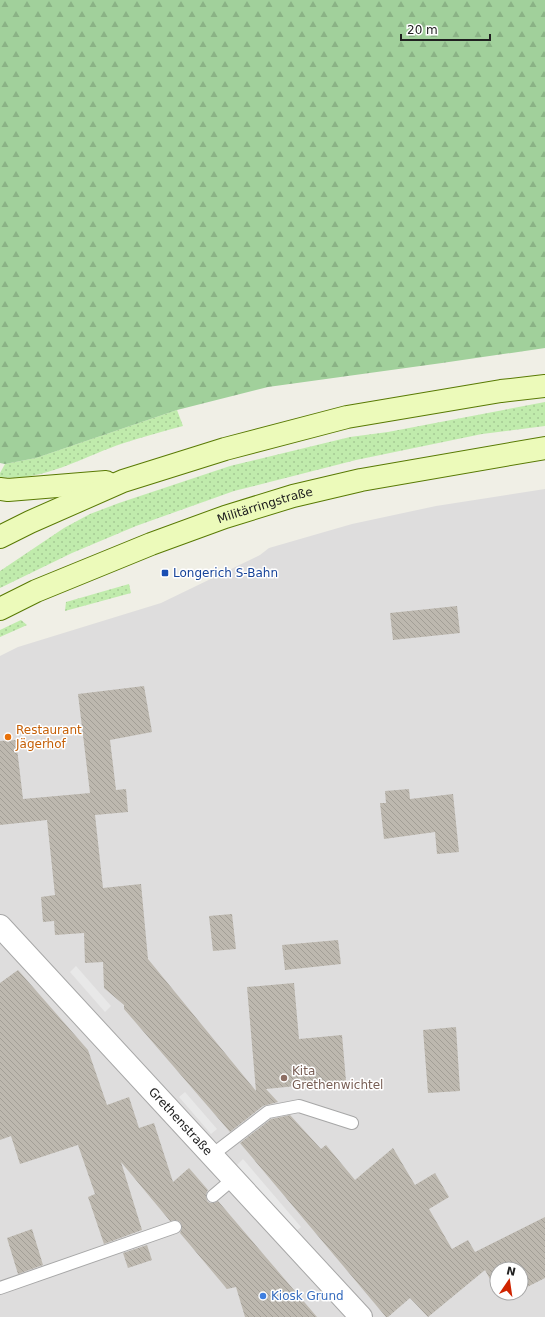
<svg xmlns="http://www.w3.org/2000/svg" width="545" height="1317" font-family="'DejaVu Sans',sans-serif">
	<defs>
		<pattern id="grass-dots" width="8" height="8" patternUnits="userSpaceOnUse"><rect width="8" height="8" fill="#c0ebac"/><path d="M2 2h.1M6 6h.1" fill="none" stroke="#a5c994" stroke-width="1.8" stroke-linecap="round"/></pattern>
		<pattern id="forest-firs" width="22" height="20" patternUnits="userSpaceOnUse"><rect width="22" height="20" fill="#a1d09b"/><path d="M5 1l3.5 6h-7zM16 11l3.5 6h-7z" fill="#8ab285"/></pattern>
		<pattern id="building-back-hatch" width="6" height="6" patternUnits="userSpaceOnUse"><rect width="6" height="6" fill="#bdb8af"/><path d="M-1 5l2 2M0 0l6 6M5-1l2 2" fill="none" stroke="#a29e96"/></pattern>
	</defs>
	<rect width="100%" height="100%" fill="#f0efe6"/>
	<path fill="#dedddd" fill-rule="evenodd" d="M 545,489 L 545,1317 L 0,1317 L 0,656 L 18,647 L 161,603 L 260,555 L 269,548 L 352,524 L 436,506 ZM 497,1269 L 521,1269 L 521,1293 L 497,1293 Z"/>
	<path fill="url(#grass-dots)" d="M 545,402 L 545,426 L 482,434 L 356,460 L 234,491 L 136,526 L 72,553 L 0,588 L 0,571 L 64,528 L 90,514 L 119,503 L 230,466 L 350,437 L 388,432 Z
		M 177,410 L 183,426 C 163,431 143,437 124,443 C 84,456 44,482 0,477 L 0,473 L 5,464 L 36,458 Z
		M 129,584 L 131,593 L 65,611 L 66,602 Z
		M 21,620 L 27,625 L 0,637 L 0,630 Z"/>
	<path fill="url(#forest-firs)" d="M 0,0 L 545,0 L 545,348 L 442,363 L 268,387 L 177,410 L 36,458 L 5,464 L 0,463 Z"/>
	<path fill="#e8e8e8" d="M 76,966 L 111,1006 L 105,1012 L 70,972 Z
		M 185,1092 L 217,1129 L 211,1134 L 179,1097 Z
		M 243,1159 L 301,1227 L 295,1232 L 237,1165 Z"/>
	<path fill="url(#building-back-hatch)" d="M 457,606 L 460,633 L 393,640 L 390,613 Z
		M 144,686 L 152,732 L 110,740 L 116,790 L 126,789 L 128,812 L 95,815 L 103,888 L 141,884 L 148,959 L 256,1091 L 247,987 L 294,983 L 299,1039 L 342,1035 L 346,1081 L 266,1089 L 278,1102 L 263,1106 L 230,1132 L 124,1009 L 124,1005 L 104,988 L 103,962 L 85,963 L 84,933 L 55,935 L 54,921 L 43,922 L 41,897 L 55,895 L 47,820 L 0,825 L 0,741 L 16,740 L 23,799 L 90,793 L 78,694 Z
		M 409,789 L 410,799 L 453,794 L 459,852 L 437,854 L 435,832 L 384,839 L 380,803 L 386,803 L 385,791 Z
		M 232,914 L 236,949 L 213,951 L 209,916 Z
		M 338,940 L 341,964 L 285,970 L 282,945 Z
		M 18,970 L 88,1050 L 107,1105 L 129,1097 L 139,1128 L 154,1123 L 173,1182 L 189,1168 L 208,1190 L 206,1194 L 207,1201 L 210,1203 L 214,1203 L 218,1201 L 317,1317 L 245,1317 L 236,1287 L 227,1289 L 180,1233 L 182,1228 L 180,1222 L 176,1220 L 170,1221 L 121,1162 L 142,1230 L 104,1244 L 88,1197 L 95,1194 L 78,1145 L 20,1164 L 11,1136 L 0,1140 L 0,983 Z
		M 456,1027 L 460,1091 L 428,1093 L 423,1030 Z
		M 290,1115 L 321,1149 L 326,1145 L 355,1180 L 393,1148 L 415,1185 L 435,1173 L 449,1197 L 429,1209 L 452,1249 L 468,1240 L 475,1252 L 545,1217 L 545,1278 L 521,1290 L 521,1269 L 497,1269 L 497,1292 L 485,1270 L 428,1317 L 410,1298 L 388,1317 L 386,1317 L 240,1143 L 271,1119 Z
		M 32,1229 L 43,1265 L 18,1274 L 7,1238 Z
		M 147,1245 L 152,1260 L 128,1268 L 123,1253 Z"/>
	<g fill="none" stroke-linecap="round" stroke-linejoin="round">
		<g stroke="#a7a7a7" stroke-width="14">
			<path id="lane" d="M 212,1155 L 268,1112 L 299,1106 L 352,1123
				M 213,1196 L 233,1179
				M 0,1288 L 175,1227"/>
		</g>
		<g stroke="#a7a7a7" stroke-width="24">
			<g id="street">
				<path id="s1" d="M 0,926 L 361,1317"/>
			</g>
		</g>
		<g stroke="#597a04" stroke-width="24">
			<g id="secondary">
				<path d="M 0,489 L 8,490 L 106,482"/>
				<path d="M 0,537 L 30,522 L 123,481 L 225,449 L 347,417 L 501,391 L 545,386"/>
				<path id="s2" d="M 0,609 L 36,591 L 151,544 L 225,517 L 293,496 L 361,480 L 545,448"/>
			</g>
		</g>
		<use href="#lane" stroke="#fff" stroke-width="12"/>
		<use href="#street" stroke="#fff" stroke-width="22"/>
		<use href="#secondary" stroke="#ecfaba" stroke-width="22"/>
	</g>
	<rect fill="#1a4fb4" stroke="#fff" stroke-width="1.5" x="161" y="569" width="8" height="8" rx="2"/>
	<circle fill="#e8710a" stroke="#fff" stroke-width="1.5" cx="8" cy="737" r="4"/>
	<circle fill="#8d6e63" stroke="#fff" stroke-width="1.5" cx="284" cy="1078" r="4"/>
	<circle fill="#3f7fe0" stroke="#fff" stroke-width="1.5" cx="263" cy="1296" r="4"/>
	<g text-anchor="middle" dominant-baseline="central" stroke-width="3" stroke-linejoin="round" paint-order="stroke">
		<g font-size="12" fill="#202020" stroke="#fff">
			<text stroke="none"><textPath href="#s2" startOffset="285">Militärringstraße</textPath></text>
			<text stroke="none"><textPath href="#s1" startOffset="266">Grethenstraße</textPath></text>
		</g>
		<g font-size="12" fill="#164399" stroke="#fff" text-anchor="start">
			<text x="173" y="573">Longerich S-Bahn</text>
		</g>
		<g font-size="12" fill="#c56008" stroke="#fff" text-anchor="start">
			<text x="16" y="730">Restaurant<tspan x="16" dy="14">Jägerhof</tspan></text>
		</g>
		<g font-size="12" fill="#785e54" stroke="#fff" text-anchor="start">
			<text x="292" y="1071">Kita<tspan x="292" dy="14">Grethenwichtel</tspan></text>
		</g>
		<g font-size="12" fill="#366cbe" stroke="#fff" text-anchor="start">
			<text x="271" y="1296">Kiosk Grund</text>
		</g>
	</g>
	<g transform="translate(509 1281) rotate(13)"><circle r="19" fill="#ffffff" stroke="#a6a6a6"/>
	<path d="M0-3L7 15L0 10L-7 15Z" fill="#d02400"/>
	<text y="-6" font-size="11" font-weight="bold" text-anchor="middle" fill="#202020">N</text>
	</g>
	<path d="M401 34v6h89v-6" fill="none" stroke="#202020" stroke-width="2"/>
	<text x="407" y="34" font-size="12" fill="#202020" stroke="#ffffff" stroke-width="3" paint-order="stroke">20 m</text>
</svg>
